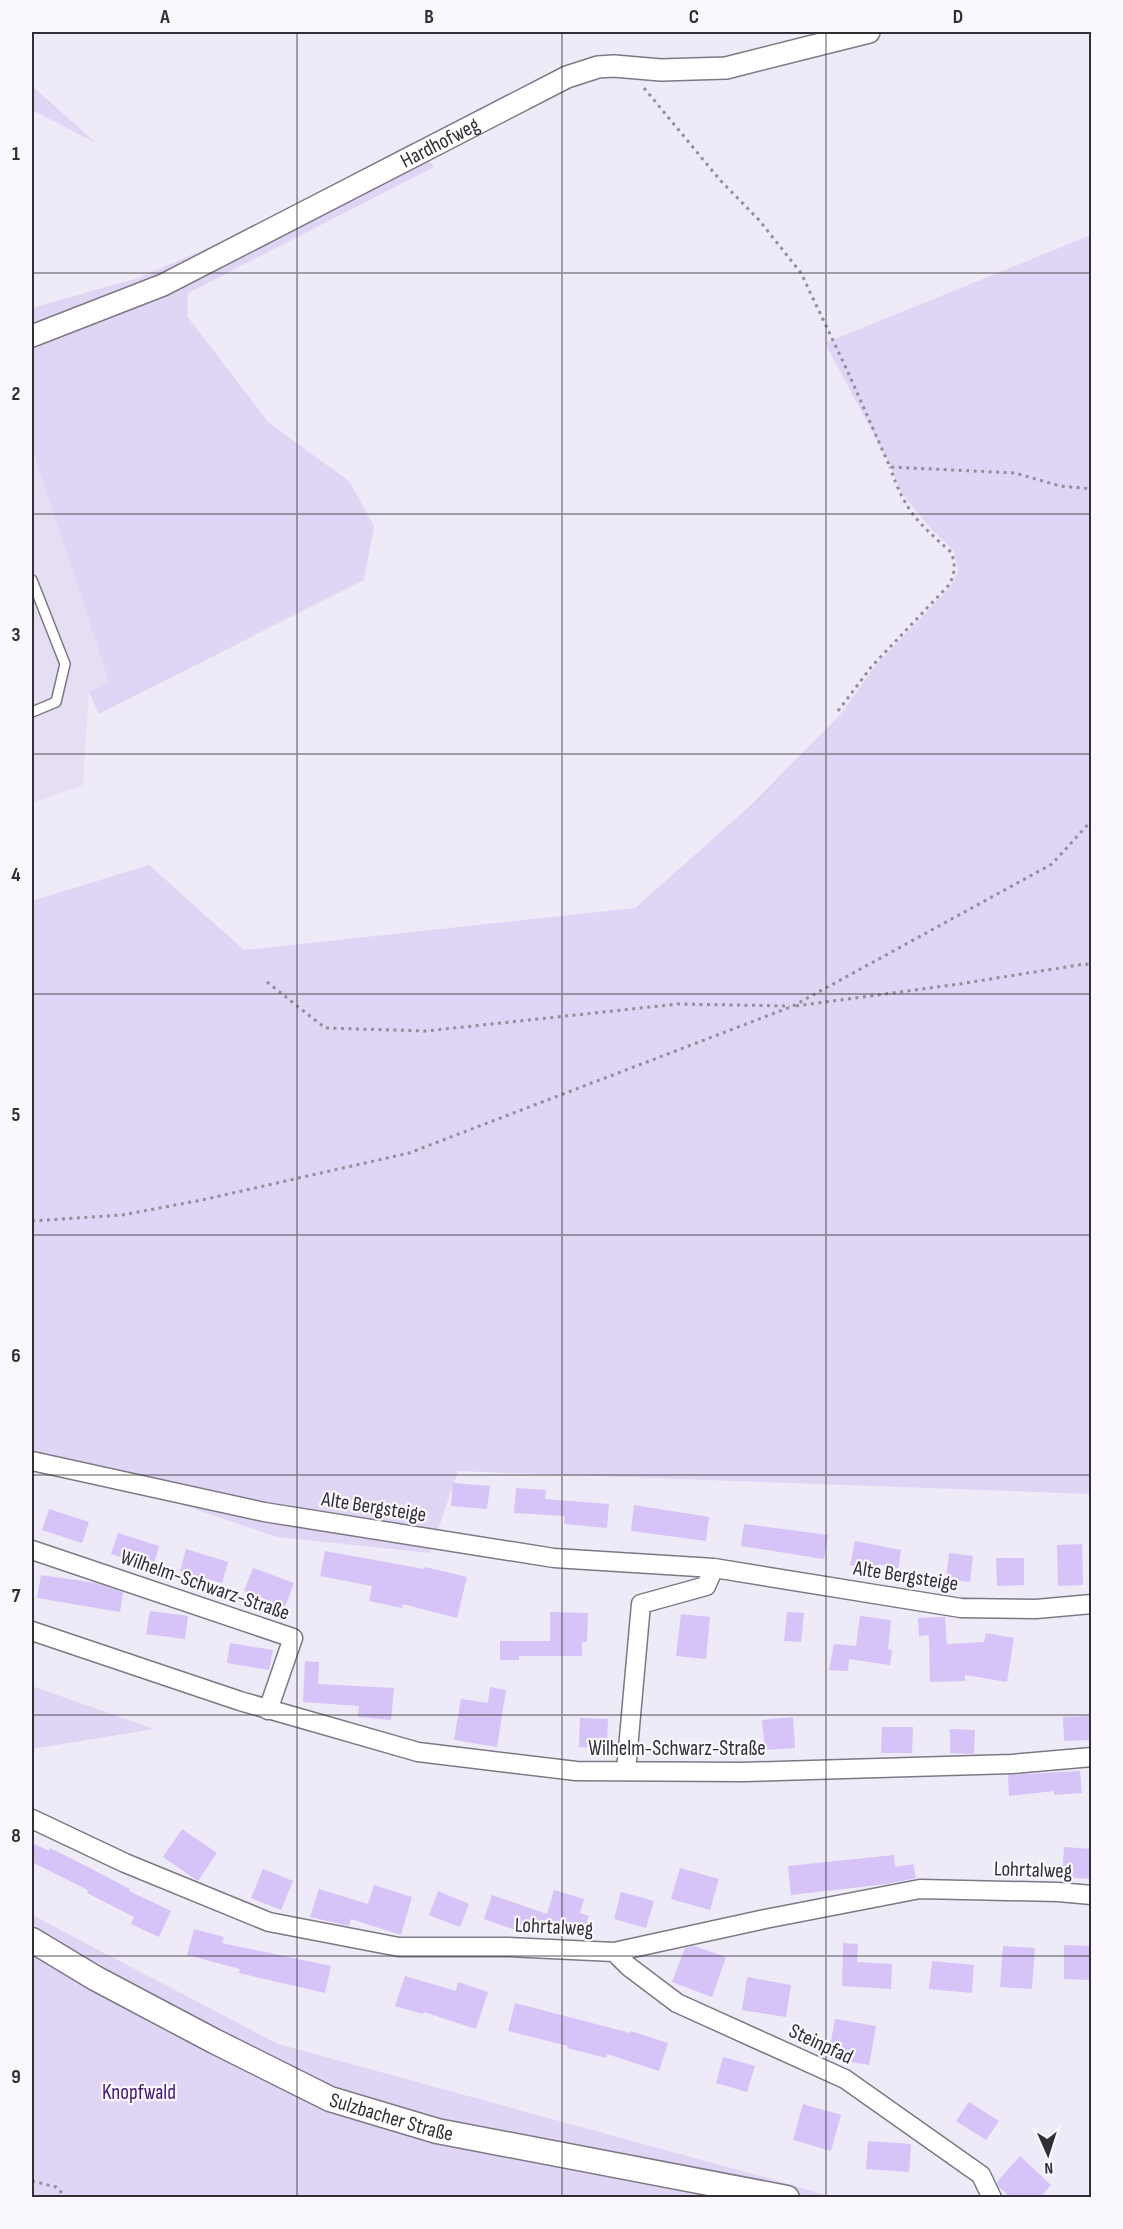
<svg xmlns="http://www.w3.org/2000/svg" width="1123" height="2229" font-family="'Sofia Sans Condensed',sans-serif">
	<rect width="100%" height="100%" fill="#eeeaf8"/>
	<path fill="#e6dff4" d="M 32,450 L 109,682 L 89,692 L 83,785 L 32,803 Z"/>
	<path fill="#e0d5f5" d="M 32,86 L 96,143 L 32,110 Z
		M 412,142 L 434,167 L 188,293 L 187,316 L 269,423 L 349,481 L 374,526 L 364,580 L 99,714 L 89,692 L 109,682 L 32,450 L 32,308 L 138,278 L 252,229 Z
		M 1091,235 L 1091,1494 L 458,1471 L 430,1553 L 277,1537 L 32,1454 L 32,901 L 149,865 L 244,950 L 635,908 L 750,806 L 839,716 L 876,665 L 950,587 L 958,571 L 954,551 L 931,529 L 901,492 L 890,465 L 825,343 Z
		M 32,1686 L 154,1729 L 32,1749 Z
		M 32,1915 L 278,2044 L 771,2179 L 832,2197 L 32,2197 Z"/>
	<path fill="#d6c3f7" d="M 453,1483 L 490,1486 L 487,1509 L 451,1506 Z
		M 516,1488 L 546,1490 L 545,1499 L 609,1504 L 607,1528 L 564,1524 L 565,1516 L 514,1513 Z
		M 634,1505 L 709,1517 L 706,1541 L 631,1531 Z
		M 49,1509 L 89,1522 L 82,1543 L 42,1530 Z
		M 744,1524 L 828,1535 L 824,1559 L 741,1546 Z
		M 118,1533 L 159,1546 L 153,1567 L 111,1554 Z
		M 855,1541 L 901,1550 L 898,1570 L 879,1564 L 877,1570 L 850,1565 Z
		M 1082,1544 L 1083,1585 L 1058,1586 L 1057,1545 Z
		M 186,1549 L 228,1562 L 222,1583 L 180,1571 Z
		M 325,1551 L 424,1569 L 425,1567 L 467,1577 L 457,1618 L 403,1604 L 402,1608 L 369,1601 L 372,1586 L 320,1576 Z
		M 949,1553 L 973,1556 L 970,1582 L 946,1579 Z
		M 996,1558 L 1024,1558 L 1024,1585 L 997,1586 Z
		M 253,1568 L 294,1583 L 285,1607 L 244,1591 Z
		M 41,1575 L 96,1583 L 123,1592 L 120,1612 L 37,1598 Z
		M 150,1611 L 188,1616 L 185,1639 L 146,1634 Z
		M 550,1612 L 588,1613 L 587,1642 L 582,1642 L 582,1656 L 519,1656 L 519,1660 L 500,1660 L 500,1641 L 550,1641 Z
		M 787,1612 L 804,1613 L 801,1642 L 784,1641 Z
		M 681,1614 L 710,1617 L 706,1659 L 676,1656 Z
		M 860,1616 L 891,1620 L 888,1649 L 892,1650 L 890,1665 L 849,1659 L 848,1671 L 829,1670 L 834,1644 L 856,1646 Z
		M 945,1617 L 947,1644 L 984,1642 L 986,1633 L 1014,1638 L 1007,1682 L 965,1675 L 965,1681 L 930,1682 L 929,1635 L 919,1636 L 918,1618 Z
		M 230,1643 L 273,1650 L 269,1670 L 227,1663 Z
		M 305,1661 L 319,1662 L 318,1684 L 394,1688 L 391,1720 L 358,1717 L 359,1706 L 303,1702 Z
		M 490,1687 L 506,1690 L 497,1747 L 454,1740 L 461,1699 L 488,1703 Z
		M 1090,1716 L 1091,1740 L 1064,1741 L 1063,1717 Z
		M 793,1717 L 795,1748 L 765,1750 L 762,1720 Z
		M 580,1718 L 608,1719 L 607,1748 L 579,1747 Z
		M 882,1727 L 913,1727 L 912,1753 L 881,1753 Z
		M 950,1729 L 975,1730 L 974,1754 L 950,1753 Z
		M 1080,1771 L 1082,1793 L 1054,1795 L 1054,1791 L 1009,1796 L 1008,1775 Z
		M 182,1829 L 217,1853 L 198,1881 L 163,1857 Z
		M 32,1843 L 49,1851 L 50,1848 L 84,1865 L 130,1889 L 129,1891 L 171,1911 L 159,1937 L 131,1924 L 134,1917 L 87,1893 L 88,1890 L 32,1862 Z
		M 1064,1847 L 1092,1849 L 1092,1879 L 1062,1877 Z
		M 894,1855 L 895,1867 L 913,1864 L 916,1878 L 886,1884 L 791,1895 L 788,1866 Z
		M 680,1868 L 719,1879 L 710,1910 L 671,1899 Z
		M 263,1869 L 293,1881 L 281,1910 L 251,1898 Z
		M 374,1885 L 412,1897 L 401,1935 L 351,1919 L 349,1926 L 310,1917 L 319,1889 L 368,1904 Z
		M 554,1890 L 584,1899 L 580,1913 L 589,1916 L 582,1937 L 544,1925 L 541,1932 L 520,1925 L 518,1931 L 484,1919 L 492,1895 L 547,1914 Z
		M 438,1891 L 469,1904 L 460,1927 L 429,1915 Z
		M 621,1892 L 654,1901 L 646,1928 L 614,1919 Z
		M 194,1929 L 224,1937 L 222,1943 L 331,1966 L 325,1993 L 239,1973 L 240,1969 L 187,1955 Z
		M 843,1943 L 858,1944 L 857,1962 L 892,1964 L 891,1989 L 842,1986 Z
		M 1064,1945 L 1092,1946 L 1092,1980 L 1064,1979 Z
		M 694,1946 L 726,1957 L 712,1997 L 672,1982 L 685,1948 Z
		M 1003,1946 L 1035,1948 L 1032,1989 L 1000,1987 Z
		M 932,1961 L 974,1965 L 972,1993 L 929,1989 Z
		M 405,1976 L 456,1991 L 458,1982 L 488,1992 L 476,2029 L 424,2012 L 423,2014 L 395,2006 Z
		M 747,1977 L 791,1985 L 786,2017 L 742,2010 Z
		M 515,2003 L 630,2033 L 631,2031 L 668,2043 L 659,2071 L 607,2054 L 606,2058 L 567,2048 L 568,2046 L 508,2031 Z
		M 835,2019 L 876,2026 L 869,2065 L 828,2058 Z
		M 723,2057 L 755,2066 L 747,2092 L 716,2083 Z
		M 969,2102 L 999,2121 L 986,2140 L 956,2121 Z
		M 803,2104 L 841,2115 L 831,2151 L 793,2140 Z
		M 868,2141 L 911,2144 L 909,2172 L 866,2169 Z
		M 1020,2156 L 1051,2185 L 1040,2198 L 1011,2198 L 999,2187 L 997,2182 Z"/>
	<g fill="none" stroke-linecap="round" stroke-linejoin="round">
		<g stroke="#7c7884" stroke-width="12">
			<path id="service" d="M 32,580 L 65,664 L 56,702 L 32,712"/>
		</g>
		<g stroke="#7c7884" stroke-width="21">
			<path id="minor" d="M 32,1461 L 264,1512 L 554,1558 L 714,1568 L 961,1608 L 1036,1609 L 1092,1604
				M 32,1550 L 293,1638 L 268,1710
				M 32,1631 L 240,1701 L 418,1752 L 576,1771 L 743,1772 L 1012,1764 L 1092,1757
				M 626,1771 L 641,1604 L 706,1586 L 714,1568
				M 32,1819 L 125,1863 L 269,1922 L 399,1947 L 508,1947 L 614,1952 L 765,1919 L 920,1889 L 1058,1892 L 1092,1895
				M 614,1952 L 628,1966 L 677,2003 L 845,2079 L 981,2175 L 992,2198"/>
		</g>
		<g stroke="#7c7884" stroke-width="24">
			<g id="tertiary">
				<path id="s1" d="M 32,336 L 163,285 L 567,77 L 598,67 L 614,66 L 661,70 L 726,68 L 869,32"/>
			</g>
		</g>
		<g stroke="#7c7884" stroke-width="27">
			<g id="secondary">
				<path id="s2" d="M 32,1940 L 95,1978 L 214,2041 L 330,2099 L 437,2131 L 787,2198"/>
			</g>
		</g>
		<path stroke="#928f99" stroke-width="3" stroke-dasharray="3 4.5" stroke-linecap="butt" d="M 644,88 L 720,180 L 759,220 L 801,273 L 847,370 L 890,467 L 1015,473 L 1060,486 L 1092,489
			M 838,711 L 872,666 L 948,586 C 955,575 956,565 951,552 C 917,522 905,511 890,467
			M 267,982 L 325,1028 L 426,1031 L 678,1004 L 790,1006
			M 796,1006 L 959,984 L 1085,964 L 1092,965
			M 32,1221 L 122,1215 L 202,1200 L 409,1153 L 793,1006 L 1052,864 L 1092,820
			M 32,2181 L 56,2187 L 67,2198"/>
		<use href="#service" stroke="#fff" stroke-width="9"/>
		<use href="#minor" stroke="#fff" stroke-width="18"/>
		<use href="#tertiary" stroke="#fff" stroke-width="21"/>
		<use href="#secondary" stroke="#fff" stroke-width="24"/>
	</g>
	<path fill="none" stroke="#312f35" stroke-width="1.5" stroke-opacity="0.55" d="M 297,32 L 297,2198M 562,32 L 562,2198M 826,32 L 826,2198M 32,273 L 1092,273M 32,514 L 1092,514M 32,754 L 1092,754M 32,994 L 1092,994M 32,1235 L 1092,1235M 32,1475 L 1092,1475M 32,1715 L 1092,1715M 32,1956 L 1092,1956"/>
	<g text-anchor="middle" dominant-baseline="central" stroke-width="4.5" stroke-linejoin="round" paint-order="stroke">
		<g font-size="21" fill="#312f35" stroke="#faf8fe">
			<text stroke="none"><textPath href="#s1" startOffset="452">Hardhofweg</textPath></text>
			<text transform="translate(374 1507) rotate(9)">Alte Bergsteige</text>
			<text transform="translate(906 1576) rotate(9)">Alte Bergsteige</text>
			<text transform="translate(205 1585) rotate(19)">Wilhelm-Schwarz-Straße</text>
			<text x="677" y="1748">Wilhelm-Schwarz-Straße</text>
			<text transform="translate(1033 1870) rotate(2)">Lohrtalweg</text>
			<text transform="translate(554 1927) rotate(3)">Lohrtalweg</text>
			<text transform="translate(821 2044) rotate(25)">Steinpfad</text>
			<text stroke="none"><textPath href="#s2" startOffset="402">Sulzbacher Straße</textPath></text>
		</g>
		<g font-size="21" fill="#461376" stroke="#faf8fe">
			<text x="139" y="2092">Knopfwald</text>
		</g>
	</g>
	<rect width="1123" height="2229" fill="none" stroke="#faf8fe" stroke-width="66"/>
	<g transform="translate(1048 2154) rotate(177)" stroke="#faf8fe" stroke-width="4.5" paint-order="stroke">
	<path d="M0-4.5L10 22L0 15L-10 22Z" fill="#312f35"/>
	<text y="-9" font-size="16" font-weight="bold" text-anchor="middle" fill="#312f35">N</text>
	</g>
	<rect x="33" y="33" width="1057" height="2163" fill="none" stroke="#312f35" stroke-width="2"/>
	<g font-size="20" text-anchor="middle" font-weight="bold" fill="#312f35">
		<text x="165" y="23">A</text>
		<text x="429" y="23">B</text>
		<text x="694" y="23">C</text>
		<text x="958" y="23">D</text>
		<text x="16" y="160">1</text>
		<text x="16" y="400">2</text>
		<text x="16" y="641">3</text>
		<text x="16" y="881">4</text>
		<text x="16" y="1121">5</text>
		<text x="16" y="1362">6</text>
		<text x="16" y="1602">7</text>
		<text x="16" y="1842">8</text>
		<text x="16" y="2083">9</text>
	</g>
</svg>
